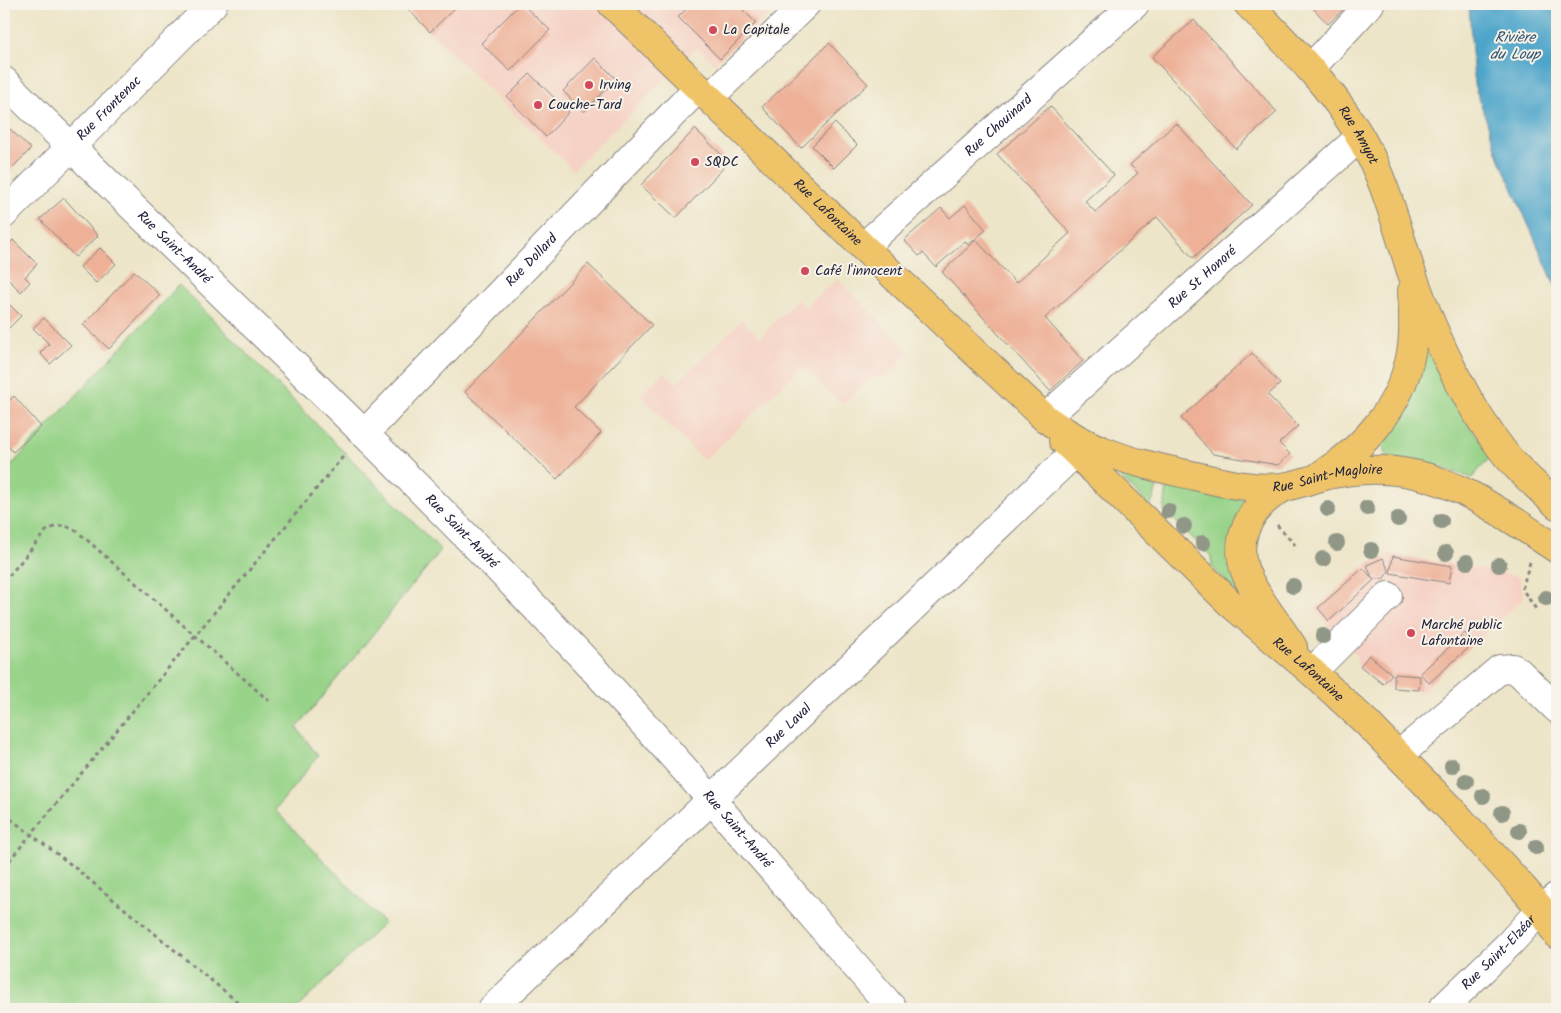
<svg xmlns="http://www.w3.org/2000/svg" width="1561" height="1013" font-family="Kalam,sans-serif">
	<rect width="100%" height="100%" fill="#f7f3e8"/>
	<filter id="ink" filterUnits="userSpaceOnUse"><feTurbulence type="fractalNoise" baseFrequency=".02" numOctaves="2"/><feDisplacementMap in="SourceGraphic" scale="10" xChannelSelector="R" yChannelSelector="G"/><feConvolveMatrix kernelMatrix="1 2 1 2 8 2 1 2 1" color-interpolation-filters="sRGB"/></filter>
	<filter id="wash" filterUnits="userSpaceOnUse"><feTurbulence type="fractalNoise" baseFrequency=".0096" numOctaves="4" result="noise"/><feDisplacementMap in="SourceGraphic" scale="20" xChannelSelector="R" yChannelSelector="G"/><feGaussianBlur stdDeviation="1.12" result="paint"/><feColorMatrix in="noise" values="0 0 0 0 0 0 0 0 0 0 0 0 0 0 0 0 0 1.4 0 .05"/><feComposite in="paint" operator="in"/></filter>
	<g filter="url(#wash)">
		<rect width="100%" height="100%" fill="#ede5c8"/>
		<path fill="#f6d1c5" d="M 415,4 L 780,4 L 714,64 L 697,47 L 573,170 L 407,11 Z
			M 838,279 L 909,351 L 887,377 L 872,377 L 842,404 L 802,367 L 704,461 L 640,395 L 664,372 L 677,383 L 742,320 L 760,338 L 796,299 L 805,307 Z
			M 1390,554 L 1476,568 L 1519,577 L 1524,598 L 1423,691 L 1386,688 L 1357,665 L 1357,656 L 1314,610 L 1362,566 Z"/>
		<path fill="#97d388" stroke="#5c7a62" d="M 179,285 L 441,550 L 297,728 L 318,756 L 275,810 L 384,923 L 296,1009 L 4,1009 L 4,473 Z
			M 1428,353 L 1430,354 L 1457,407 L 1491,456 L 1472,478 L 1427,463 L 1385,457 L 1385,449 L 1377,441 L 1423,354 Z
			M 1120,470 L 1160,478 L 1153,500 L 1149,506 L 1119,476 Z
			M 1168,479 L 1245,500 L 1242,509 L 1244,593 L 1240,596 L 1212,567 L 1211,556 L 1164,510 Z"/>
		<path fill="#4da5ca" stroke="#386482" d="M 1469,4 L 1557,4 L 1557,290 L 1500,160 L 1474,84 Z"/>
		<g id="blocks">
			<path fill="#eeb198" d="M 413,4 L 459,4 L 430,32 L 408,9 Z
				M 520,4 L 522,4 L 550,30 L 510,71 L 481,43 Z
				M 692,4 L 737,4 L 756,23 L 720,59 L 678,17 Z
				M 1309,4 L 1349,4 L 1328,24 Z
				M 1194,20 L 1277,112 L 1236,149 L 1152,57 Z
				M 829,43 L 868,84 L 801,148 L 762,107 Z
				M 595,58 L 616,79 L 584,112 L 563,91 Z
				M 530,74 L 569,112 L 546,137 L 507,97 Z
				M 1050,106 L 1114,175 L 1085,201 L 1095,212 L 1138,173 L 1130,165 L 1176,123 L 1252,205 L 1193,258 L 1157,217 L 1045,318 L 1083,361 L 1050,391 L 942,272 L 976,240 L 1016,283 L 1070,233 L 997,154 Z
				M 835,123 L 857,145 L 834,168 L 812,146 Z
				M 10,129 L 31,149 L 4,176 L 4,135 Z
				M 695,129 L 729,162 L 676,218 L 641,185 Z
				M 64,198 L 98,236 L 75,257 L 40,219 Z
				M 965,205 L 986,230 L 968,245 L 965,241 L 936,267 L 923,253 L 919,256 L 904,240 L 941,208 L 950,218 Z
				M 13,240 L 37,264 L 25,277 L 30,282 L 21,292 L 4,275 L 4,249 Z
				M 100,248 L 116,264 L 96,283 L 80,267 Z
				M 588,264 L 652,325 L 574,407 L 601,433 L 557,479 L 465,392 Z
				M 134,271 L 160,295 L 109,349 L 83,325 Z
				M 4,299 L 21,316 L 4,333 Z
				M 44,318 L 71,345 L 50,364 L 40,353 L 49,344 L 33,328 Z
				M 1252,353 L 1280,384 L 1268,395 L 1298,426 L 1279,443 L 1290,454 L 1278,465 L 1213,454 L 1181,418 Z
				M 14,396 L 41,427 L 13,452 L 4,442 L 4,405 Z
				M 1393,556 L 1452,566 L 1449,583 L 1390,573 Z
				M 1383,558 L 1389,571 L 1383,579 L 1372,578 L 1367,565 Z
				M 1363,568 L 1374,580 L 1329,621 L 1318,608 Z
				M 1465,633 L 1474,643 L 1429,683 L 1420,673 Z
				M 1369,655 L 1392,674 L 1383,684 L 1360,666 Z
				M 1394,674 L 1420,676 L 1419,690 L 1394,688 Z"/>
		</g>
	</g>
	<g filter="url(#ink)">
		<use href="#blocks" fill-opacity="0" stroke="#888482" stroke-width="1"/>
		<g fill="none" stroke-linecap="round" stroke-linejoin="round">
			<g stroke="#888482" stroke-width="30">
				<g id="minor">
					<path d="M 1310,69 L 1370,4"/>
					<path id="s1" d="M 4,81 C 198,273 398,460 585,660 C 691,773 791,892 893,1009"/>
					<path d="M 709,98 L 806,4"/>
					<path id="s2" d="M 4,214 L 213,4"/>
					<path id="s3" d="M 863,247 L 1135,4"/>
					<path id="s4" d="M 1045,418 L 1360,137"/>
					<path id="s5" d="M 365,433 L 698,88"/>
					<path d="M 1312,672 L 1388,596"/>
					<path d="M 1399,755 L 1500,669 L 1513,668 L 1518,671 L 1557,709"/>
					<path id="s6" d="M 492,1009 L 1085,443"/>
					<path id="s7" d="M 1442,1009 L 1510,943 L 1541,909 L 1557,896"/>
				</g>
			</g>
			<g stroke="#888482" stroke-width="30">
				<g id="major">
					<path id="s8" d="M 612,4 L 863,247 L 1045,418 C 1063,431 1082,443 1104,451 C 1133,463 1164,469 1195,476 C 1224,483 1254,490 1284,487 C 1296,485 1309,480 1321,477 C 1347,470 1376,468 1403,472 C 1460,480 1510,519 1557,549"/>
					<path id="s9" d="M 1248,4 C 1293,49 1340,96 1369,153 C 1388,191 1398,231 1411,271 C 1434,336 1463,401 1506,455 C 1521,473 1540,489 1557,505"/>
					<path id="s10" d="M 1063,440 L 1231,604 L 1312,672 L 1367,723 L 1460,819 L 1523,888 L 1541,909 L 1557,935"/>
					<path d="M 1322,474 C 1365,448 1402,404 1411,353 C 1415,332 1413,311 1412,291"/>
					<path d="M 1287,486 C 1250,504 1228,543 1250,582 C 1262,605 1279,625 1293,647"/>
				</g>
			</g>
			<path stroke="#888482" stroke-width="3" stroke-dasharray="4 4" stroke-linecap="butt" d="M 1277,525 L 1295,545
				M 1530,562 L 1522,589 L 1536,609
				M 4,582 L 46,531 C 59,523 66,525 78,532 L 269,701
				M 4,814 L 69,863 L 246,1009
				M 4,867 L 346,453"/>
			<use href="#minor" stroke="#fff" stroke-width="28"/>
			<use href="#major" stroke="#efc469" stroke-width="28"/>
		</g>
		<g fill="#919787">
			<circle cx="1367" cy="508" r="8"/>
			<circle cx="1328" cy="509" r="8"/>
			<circle cx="1168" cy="511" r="8"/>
			<circle cx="1398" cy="519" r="8"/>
			<circle cx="1441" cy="521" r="8"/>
			<circle cx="1184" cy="526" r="8"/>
			<circle cx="1203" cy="543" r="8"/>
			<circle cx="1337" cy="543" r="8"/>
			<circle cx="1371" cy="550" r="8"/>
			<circle cx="1446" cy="553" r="8"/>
			<circle cx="1323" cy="559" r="8"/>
			<circle cx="1467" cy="562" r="8"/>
			<circle cx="1499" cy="565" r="8"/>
			<circle cx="1293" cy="586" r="8"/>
			<circle cx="1546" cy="598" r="8"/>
			<circle cx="1323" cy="636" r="8"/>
			<circle cx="1452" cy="766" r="8"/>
			<circle cx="1466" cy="781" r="8"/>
			<circle cx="1483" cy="796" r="8"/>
			<circle cx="1502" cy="813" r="8"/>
			<circle cx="1519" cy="831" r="8"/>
			<circle cx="1536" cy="847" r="8"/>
		</g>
	</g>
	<g fill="#d1495b" stroke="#f7f3e8" stroke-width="2">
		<circle cx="713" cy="30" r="5"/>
		<circle cx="589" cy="85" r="5"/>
		<circle cx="538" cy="105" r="5"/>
		<circle cx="695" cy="162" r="5"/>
		<circle cx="805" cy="271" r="5"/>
		<circle cx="1411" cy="633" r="5"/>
	</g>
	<g text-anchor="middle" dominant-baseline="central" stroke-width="4" stroke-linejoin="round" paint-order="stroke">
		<g font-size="14" fill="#22223b" stroke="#f7f3e8" text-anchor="start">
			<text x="723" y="30">La Capitale</text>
			<text x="599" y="85">Irving</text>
			<text x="548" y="105">Couche-Tard</text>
			<text x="705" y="162">SQDC</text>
			<text x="815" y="271">Café l'innocent</text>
			<text x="1421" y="625">Marché public<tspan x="1421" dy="16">Lafontaine</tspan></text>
		</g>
		<g font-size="14" fill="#22223b" stroke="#f7f3e8">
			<text stroke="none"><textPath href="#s2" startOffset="149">Rue Frontenac</textPath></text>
			<text stroke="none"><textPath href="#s3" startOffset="182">Rue Chouinard</textPath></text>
			<text stroke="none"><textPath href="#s9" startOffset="172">Rue Amyot</textPath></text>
			<text stroke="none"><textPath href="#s8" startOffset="300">Rue Lafontaine</textPath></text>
			<text stroke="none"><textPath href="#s1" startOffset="238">Rue Saint-André</textPath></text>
			<text stroke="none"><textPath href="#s5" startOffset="240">Rue Dollard</textPath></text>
			<text stroke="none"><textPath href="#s4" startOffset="211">Rue St Honoré</textPath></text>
			<text stroke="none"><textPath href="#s8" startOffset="896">Rue Saint-Magloire</textPath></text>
			<text stroke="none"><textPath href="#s1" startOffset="642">Rue Saint-André</textPath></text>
			<text stroke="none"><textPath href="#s10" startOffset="336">Rue Lafontaine</textPath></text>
			<text stroke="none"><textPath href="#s6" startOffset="410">Rue Laval</textPath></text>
			<text stroke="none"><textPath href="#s1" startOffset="1048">Rue Saint-André</textPath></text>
			<text stroke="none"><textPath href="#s7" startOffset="80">Rue Saint-Elzéar</textPath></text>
		</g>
		<g font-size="15" font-style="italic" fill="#335674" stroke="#f7f3e8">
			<text x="1515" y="38">Rivière<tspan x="1515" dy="17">du Loup</tspan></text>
		</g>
	</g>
	<rect width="1561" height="1013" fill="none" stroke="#f7f3e8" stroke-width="20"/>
</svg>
